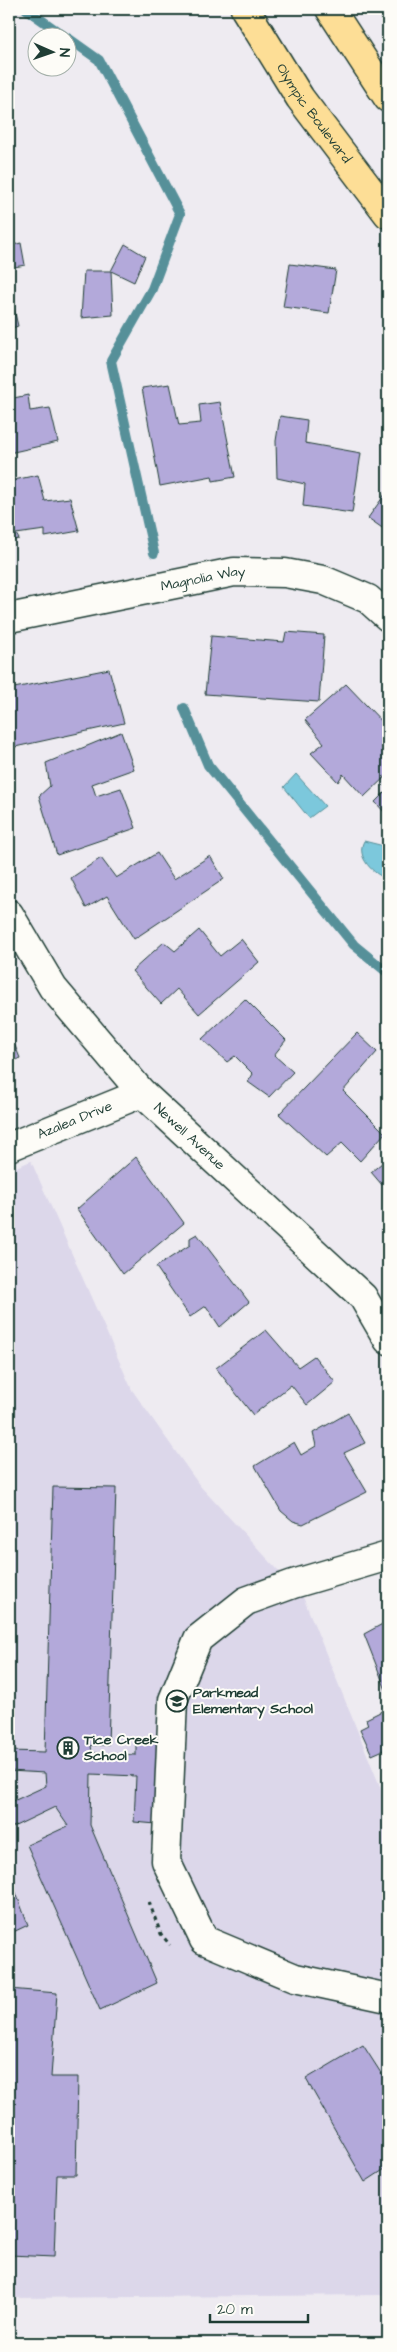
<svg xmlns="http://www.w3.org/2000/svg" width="397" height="2352" font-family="'Architects Daughter',sans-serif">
	<rect width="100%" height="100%" fill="#eeebf1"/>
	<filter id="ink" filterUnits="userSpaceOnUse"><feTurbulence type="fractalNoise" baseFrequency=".02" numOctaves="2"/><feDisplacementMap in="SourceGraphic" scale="10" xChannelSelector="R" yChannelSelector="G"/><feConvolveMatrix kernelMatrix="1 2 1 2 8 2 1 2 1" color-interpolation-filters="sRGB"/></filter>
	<g filter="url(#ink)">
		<path fill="#dcd7ea" d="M 31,1161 L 132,1390 L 200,1486 L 303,1597 L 388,1806 L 388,2295 L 9,2298 L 9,1170 Z"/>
		<path fill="#7cc8dc" stroke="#579099" d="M 296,774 L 325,806 L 309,818 L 284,787 Z
			M 364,841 L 380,845 L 388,850 L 388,879 C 374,875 355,857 364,841 Z"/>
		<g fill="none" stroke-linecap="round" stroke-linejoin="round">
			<path stroke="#579099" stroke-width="10" d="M 26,9 L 67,38
				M 68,38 L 99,60 L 180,214 L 152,289 L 111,361 L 154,553
				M 184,708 L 208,765 L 354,945 L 388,973"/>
		</g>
		<path fill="#b3a9da" stroke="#1f3d34" d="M 21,243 L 25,265 L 9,268 L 9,246 Z
			M 125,244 L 145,256 L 134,282 L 111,271 Z
			M 290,264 L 336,270 L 329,313 L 283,307 Z
			M 84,271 L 111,271 L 113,315 L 81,318 Z
			M 9,288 L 18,326 L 9,329 Z
			M 170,384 L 179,425 L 201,423 L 199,405 L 220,402 L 235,477 L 213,481 L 212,476 L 160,486 L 142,388 Z
			M 28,395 L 30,411 L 50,408 L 58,442 L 9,453 L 9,399 Z
			M 280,416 L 307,420 L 305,443 L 361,453 L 352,513 L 303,506 L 305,484 L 277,478 L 276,441 Z
			M 38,475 L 45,501 L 70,498 L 79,531 L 45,537 L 45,530 L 16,534 L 19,539 L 9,541 L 9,481 Z
			M 388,490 L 388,532 L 368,518 Z
			M 286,632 L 324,635 L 319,702 L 205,694 L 211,636 L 284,642 Z
			M 109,669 L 124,723 L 15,747 L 9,689 Z
			M 346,684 L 388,728 L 388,774 L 364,797 L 343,774 L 338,782 L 311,753 L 324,743 L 305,720 Z
			M 121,732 L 134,769 L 92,784 L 96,796 L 121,788 L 136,828 L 57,855 L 39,796 L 50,786 L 46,763 Z
			M 388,789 L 388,816 L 375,802 Z
			M 157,853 L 174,879 L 210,856 L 224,879 L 134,939 L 107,896 L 86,908 L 71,878 L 101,858 L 116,878 Z
			M 199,930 L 220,956 L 241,939 L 259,962 L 199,1014 L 177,989 L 161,1004 L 132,971 L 164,942 L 175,951 Z
			M 245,999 L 286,1040 L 274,1055 L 293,1072 L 269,1097 L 248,1082 L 253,1074 L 235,1056 L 227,1062 L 202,1039 Z
			M 9,1031 L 20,1058 L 9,1063 Z
			M 357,1033 L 377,1052 L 343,1091 L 385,1133 L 360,1161 L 342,1143 L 326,1157 L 279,1114 Z
			M 136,1157 L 184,1223 L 123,1274 L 77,1209 Z
			M 388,1158 L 388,1192 L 371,1172 Z
			M 197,1234 L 249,1302 L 220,1327 L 206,1306 L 190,1317 L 156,1267 L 190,1245 L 190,1238 Z
			M 266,1330 L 298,1367 L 314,1356 L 335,1382 L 307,1405 L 291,1385 L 253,1415 L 216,1368 Z
			M 348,1413 L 365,1443 L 344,1453 L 367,1492 L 303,1524 L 293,1521 L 281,1511 L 255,1466 L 294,1442 L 301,1455 L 316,1446 L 313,1433 Z
			M 53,1487 L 116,1488 L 108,1745 L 91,1745 L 92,1753 L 136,1755 L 136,1740 L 157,1740 L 156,1824 L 134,1822 L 136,1776 L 91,1774 L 90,1825 L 157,1983 L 100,2010 L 27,1845 L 68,1826 L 55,1807 L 9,1829 L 9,1803 L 46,1786 L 45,1773 L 9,1771 L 9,1751 L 45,1752 Z
			M 388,1621 L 388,1689 L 386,1690 L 364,1634 Z
			M 388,1708 L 388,1748 L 372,1755 L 360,1729 L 368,1725 L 366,1719 Z
			M 9,1874 L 28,1925 L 9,1934 Z
			M 9,1989 L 57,1993 L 51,2077 L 78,2077 L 76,2175 L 57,2175 L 54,2257 L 9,2255 Z
			M 363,2045 L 388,2084 L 388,2167 L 365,2182 L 306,2079 Z"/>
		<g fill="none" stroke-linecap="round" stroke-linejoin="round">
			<g stroke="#1f3d34" stroke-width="31">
				<g id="minor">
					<path id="s1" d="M 9,618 L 234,572 L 285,573 L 323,580 L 368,599 L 388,617"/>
					<path id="s2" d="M 9,914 L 53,988 L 142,1093 L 363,1297 L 388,1340"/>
					<path id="s3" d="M 9,1147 L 142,1093"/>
					<path d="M 388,1556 L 293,1584 L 246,1601 L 198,1639 L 173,1700 L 166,1861 L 204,1940 L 295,1978 L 388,1998"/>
				</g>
			</g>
			<g stroke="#1f3d34" stroke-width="31">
				<g id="major">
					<path id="s4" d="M 245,9 L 300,98 L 388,214"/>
					<path d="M 330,9 L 388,98"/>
				</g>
			</g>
			<path stroke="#1f3d34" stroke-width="3" stroke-dasharray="4 4" stroke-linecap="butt" d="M 149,1902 L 161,1934 L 170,1945"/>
			<use href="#minor" stroke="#fdfcf7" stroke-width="28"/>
			<use href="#major" stroke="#fdde96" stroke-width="28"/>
		</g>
	</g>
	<defs>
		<g id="school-ring" transform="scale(1.125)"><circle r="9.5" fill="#fdfcf7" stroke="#1f3d34" stroke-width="1.5"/><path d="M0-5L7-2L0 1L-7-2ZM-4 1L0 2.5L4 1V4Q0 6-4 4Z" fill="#1f3d34"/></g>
		<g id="building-ring" transform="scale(1.125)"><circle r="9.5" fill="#fdfcf7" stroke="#1f3d34" stroke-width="1.5"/><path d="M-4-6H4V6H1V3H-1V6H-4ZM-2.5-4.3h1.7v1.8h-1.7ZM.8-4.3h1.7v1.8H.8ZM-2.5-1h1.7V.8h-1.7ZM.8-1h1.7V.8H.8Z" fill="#1f3d34"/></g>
	</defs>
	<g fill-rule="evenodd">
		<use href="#school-ring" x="177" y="1701"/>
		<use href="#building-ring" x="68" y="1748"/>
	</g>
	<g text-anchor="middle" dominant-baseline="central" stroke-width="4" stroke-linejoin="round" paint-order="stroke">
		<g font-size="14" fill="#1f3d34" stroke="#fdfcf7">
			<text stroke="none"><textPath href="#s4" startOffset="125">Olympic Boulevard</textPath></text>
			<text stroke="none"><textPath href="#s1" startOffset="198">Magnolia Way</textPath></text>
			<text stroke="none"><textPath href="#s3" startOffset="71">Azalea Drive</textPath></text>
			<text stroke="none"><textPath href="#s2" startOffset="288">Newell Avenue</textPath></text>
		</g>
		<g font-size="14" font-weight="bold" fill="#1f3d34" stroke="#fdfcf7" text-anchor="start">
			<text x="193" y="1693">Parkmead<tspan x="193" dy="16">Elementary School</tspan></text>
			<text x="84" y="1740">Tice Creek<tspan x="84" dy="16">School</tspan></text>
		</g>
	</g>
	<rect width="397" height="2352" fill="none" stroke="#fdfcf7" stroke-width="30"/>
	<rect x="15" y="15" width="367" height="2322" fill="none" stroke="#1f3d34" stroke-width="2" filter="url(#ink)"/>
	<g transform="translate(52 52) rotate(92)"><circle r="24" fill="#fdfcf7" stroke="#a4b0a9"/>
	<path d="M0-4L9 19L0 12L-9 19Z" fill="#1f3d34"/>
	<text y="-8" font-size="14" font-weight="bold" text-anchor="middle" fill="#1f3d34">N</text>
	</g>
	<path d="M210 2314v8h98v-8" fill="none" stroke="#1f3d34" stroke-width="2.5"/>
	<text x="217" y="2314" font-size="15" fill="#1f3d34" stroke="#fdfcf7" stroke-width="4" paint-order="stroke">20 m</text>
</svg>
